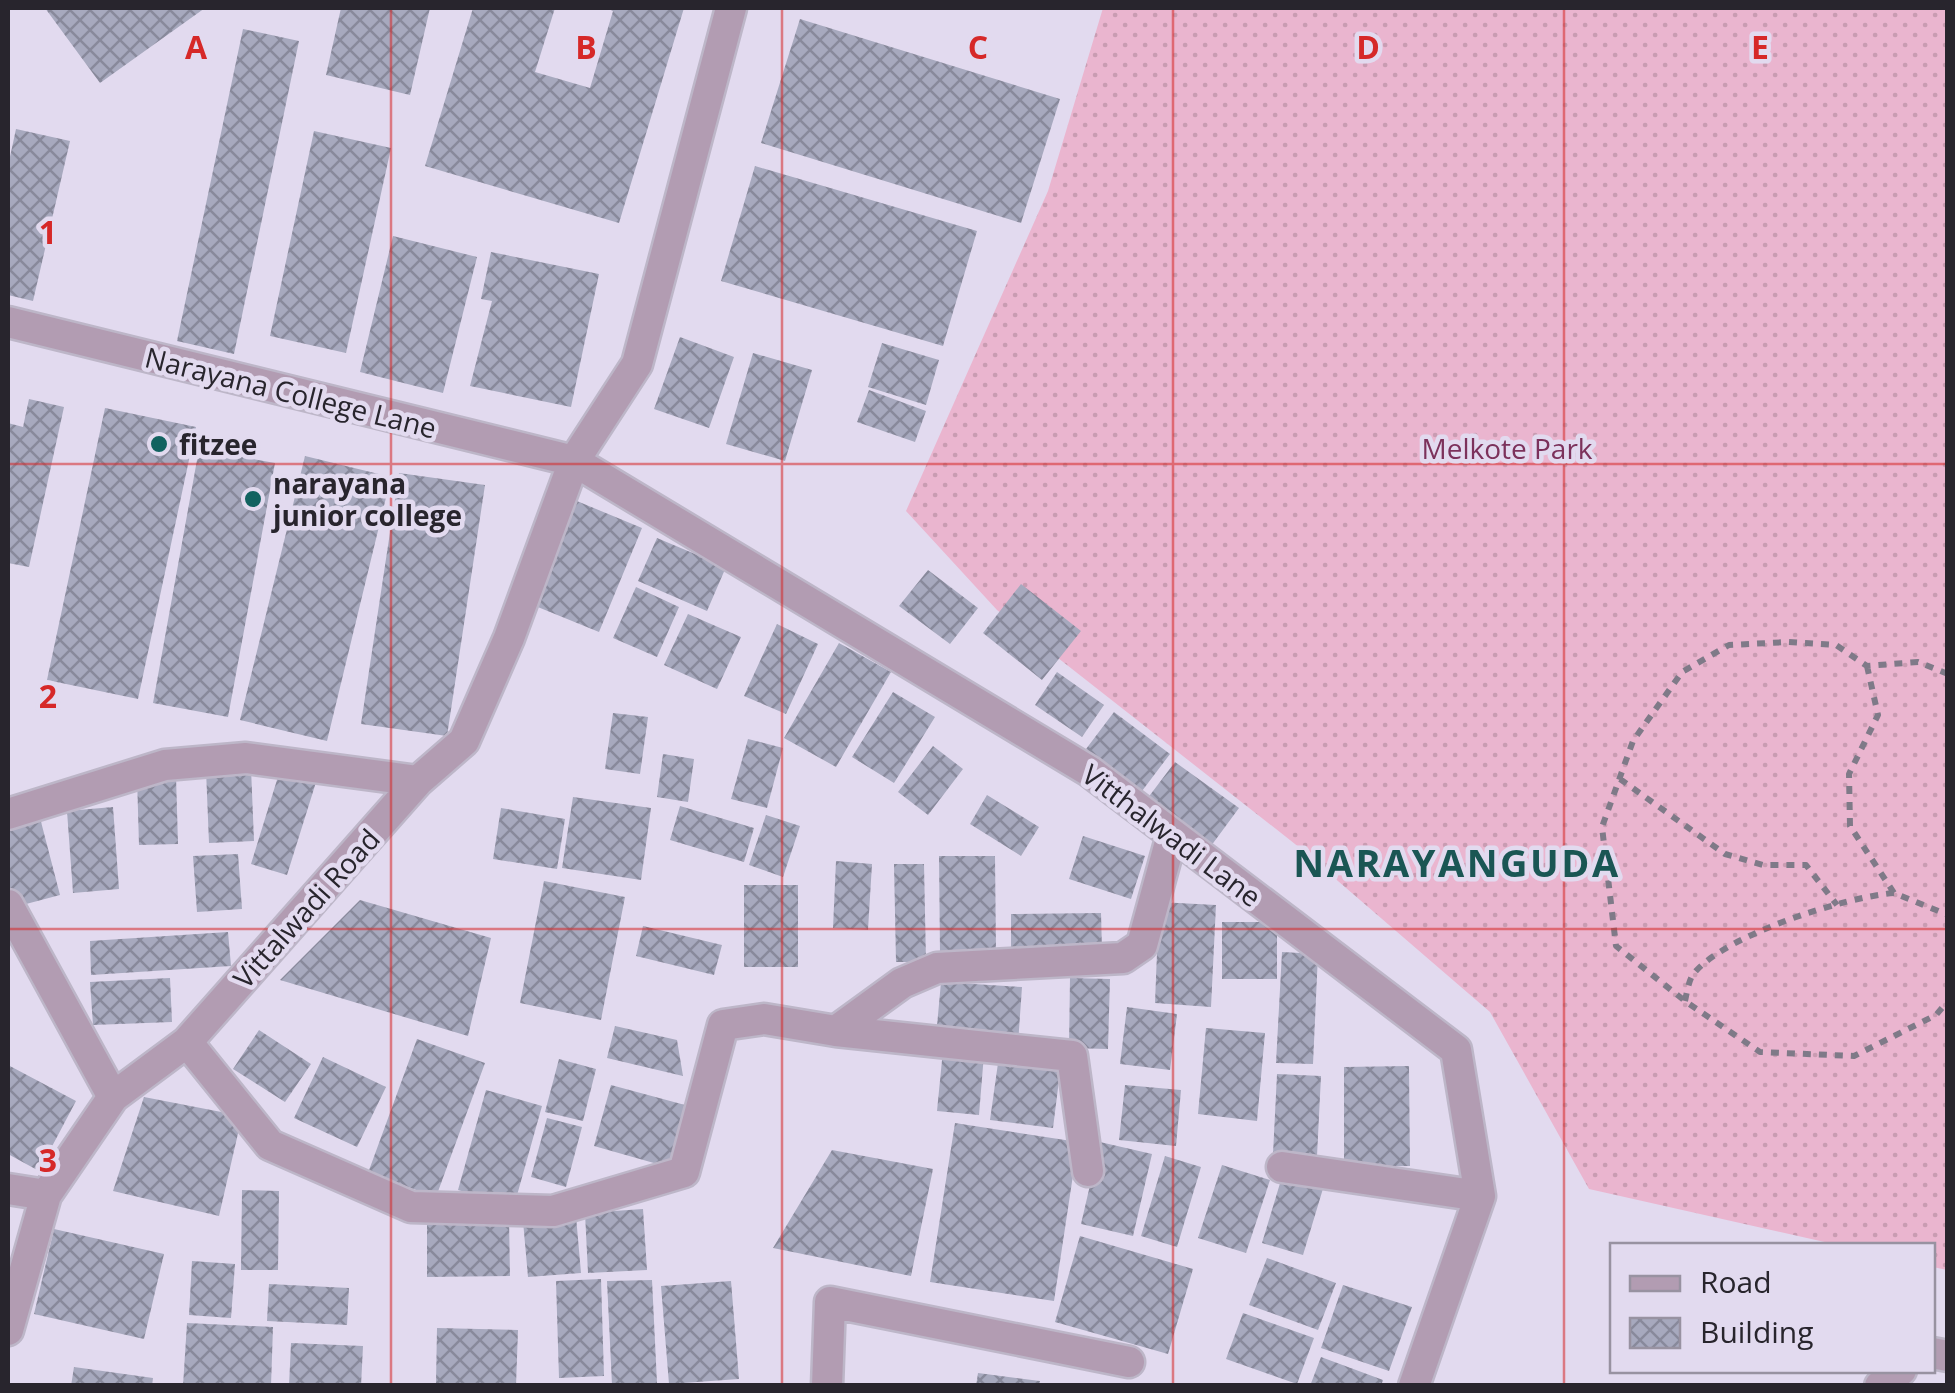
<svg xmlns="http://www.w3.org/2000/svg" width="1955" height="1393" font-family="'Open Sans',sans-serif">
	<defs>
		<pattern id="grass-dots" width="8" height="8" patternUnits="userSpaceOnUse" patternTransform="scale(2.5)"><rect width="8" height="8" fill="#eab5cf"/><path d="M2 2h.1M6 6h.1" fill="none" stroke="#c99cb2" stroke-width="1.8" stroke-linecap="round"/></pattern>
		<pattern id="building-cross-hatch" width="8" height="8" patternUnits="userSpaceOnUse" patternTransform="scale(2.5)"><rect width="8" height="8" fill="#a7a9be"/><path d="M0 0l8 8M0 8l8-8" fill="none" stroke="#88899b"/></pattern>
	</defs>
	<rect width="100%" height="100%" fill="#e2daef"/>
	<path fill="url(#grass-dots)" d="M 1103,8 L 1947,8 L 1947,1270 L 1933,1267 L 1932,1246 L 1838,1245 L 1589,1189 L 1490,1012 L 1295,844 L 997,610 L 906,511 L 1048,191 Z"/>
	<path fill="url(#building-cross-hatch)" d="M 45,8 L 205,8 L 100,83 Z
		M 341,8 L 430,8 L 410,95 L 326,75 Z
		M 473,8 L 555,8 L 535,72 L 590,88 L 613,11 L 607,8 L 684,8 L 619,223 L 425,166 Z
		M 800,19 L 1060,99 L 1021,223 L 761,143 Z
		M 243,29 L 299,41 L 234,354 L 177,341 Z
		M 16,129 L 70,141 L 33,301 L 8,295 L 8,166 Z
		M 314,131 L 391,148 L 346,353 L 270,336 Z
		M 755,166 L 977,231 L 943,346 L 721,281 Z
		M 393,236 L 477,257 L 443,393 L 360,372 Z
		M 491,252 L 599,274 L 571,407 L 470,386 L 492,301 L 481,299 Z
		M 680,337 L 734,357 L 709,428 L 654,409 Z
		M 882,343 L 939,360 L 926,405 L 868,387 Z
		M 753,353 L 812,370 L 785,461 L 726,444 Z
		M 869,390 L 926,411 L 915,442 L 857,422 Z
		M 29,399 L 64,407 L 29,567 L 8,563 L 8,423 L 23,427 Z
		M 105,408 L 196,427 L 138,699 L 47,680 Z
		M 199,449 L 275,463 L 228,717 L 153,703 Z
		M 305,456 L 391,477 L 327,741 L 240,720 Z
		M 399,473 L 485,485 L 447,736 L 361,724 Z
		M 572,499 L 642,528 L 599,632 L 528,603 Z
		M 657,538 L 726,567 L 707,611 L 638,581 Z
		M 928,570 L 978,608 L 950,644 L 899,606 Z
		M 1021,584 L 1081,631 L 1042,680 L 983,633 Z
		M 636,587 L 679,607 L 657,657 L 613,638 Z
		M 688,614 L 741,637 L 717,689 L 664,665 Z
		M 777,624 L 818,644 L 786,714 L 744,696 Z
		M 839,643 L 891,672 L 836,767 L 784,738 Z
		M 1057,672 L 1104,705 L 1082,737 L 1035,705 Z
		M 893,692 L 935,717 L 894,783 L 852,757 Z
		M 1114,712 L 1170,754 L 1142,791 L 1086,749 Z
		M 613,713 L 648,717 L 640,774 L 605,769 Z
		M 748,739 L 783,748 L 767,808 L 731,799 Z
		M 933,746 L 963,769 L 928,815 L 898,792 Z
		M 663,754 L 694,759 L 688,802 L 657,797 Z
		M 1175,762 L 1239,808 L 1211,846 L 1147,799 Z
		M 281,767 L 317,779 L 287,875 L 251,864 Z
		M 251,768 L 254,841 L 209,843 L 206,770 Z
		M 176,776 L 178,844 L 139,845 L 137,777 Z
		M 987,795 L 1039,827 L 1021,856 L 970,824 Z
		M 573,797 L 651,808 L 641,880 L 562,868 Z
		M 680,806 L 754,828 L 744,862 L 670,840 Z
		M 113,807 L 119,889 L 73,893 L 67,811 Z
		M 501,808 L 565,819 L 557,869 L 493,859 Z
		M 39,814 L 60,895 L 11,908 L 8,894 L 8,822 Z
		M 766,815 L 800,826 L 783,877 L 749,865 Z
		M 1083,836 L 1145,856 L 1131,899 L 1069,879 Z
		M 238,854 L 242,909 L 197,912 L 193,856 Z
		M 939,856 L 995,856 L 996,953 L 940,954 Z
		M 836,861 L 872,864 L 868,930 L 833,928 Z
		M 894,864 L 924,864 L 926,962 L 896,962 Z
		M 544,881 L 625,897 L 601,1020 L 520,1003 Z
		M 744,885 L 798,885 L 798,967 L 744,967 Z
		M 360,900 L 491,938 L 468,1036 L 280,980 Z
		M 1159,902 L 1216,905 L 1211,1007 L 1155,1003 Z
		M 1101,913 L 1102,950 L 1011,951 L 1011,914 Z
		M 1222,922 L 1277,922 L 1277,979 L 1222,979 Z
		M 643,926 L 722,945 L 714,975 L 636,956 Z
		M 228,932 L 231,966 L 91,975 L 90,941 Z
		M 1282,952 L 1318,954 L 1313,1064 L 1276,1063 Z
		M 170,978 L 172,1022 L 93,1025 L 90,982 Z
		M 1070,978 L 1110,979 L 1108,1049 L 1069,1048 Z
		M 941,982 L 1022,987 L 1018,1044 L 936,1037 Z
		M 1127,1007 L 1177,1014 L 1170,1070 L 1120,1064 Z
		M 615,1026 L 677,1040 L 683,1076 L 607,1058 Z
		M 1206,1028 L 1265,1033 L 1257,1121 L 1198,1114 Z
		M 259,1030 L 311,1064 L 285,1102 L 233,1069 Z
		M 417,1039 L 485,1063 L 436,1197 L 368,1173 Z
		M 943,1050 L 984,1054 L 979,1115 L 937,1111 Z
		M 999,1056 L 1061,1064 L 1053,1128 L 990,1120 Z
		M 323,1057 L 386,1087 L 357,1147 L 294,1118 Z
		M 559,1059 L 596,1069 L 583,1121 L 545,1112 Z
		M 8,1065 L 76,1101 L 39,1171 L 8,1154 Z
		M 1409,1066 L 1410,1166 L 1344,1167 L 1344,1067 Z
		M 1277,1074 L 1321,1076 L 1317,1156 L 1273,1154 Z
		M 611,1085 L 685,1105 L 668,1167 L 594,1146 Z
		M 1125,1085 L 1181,1090 L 1176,1146 L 1119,1140 Z
		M 486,1090 L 542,1106 L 514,1206 L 458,1190 Z
		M 144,1097 L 242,1116 L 219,1216 L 113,1191 Z
		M 547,1118 L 582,1127 L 566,1187 L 531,1177 Z
		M 955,1123 L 1078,1142 L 1054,1301 L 930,1282 Z
		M 1100,1142 L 1152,1154 L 1133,1236 L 1081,1224 Z
		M 832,1150 L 933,1169 L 911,1276 L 773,1248 Z
		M 1165,1156 L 1201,1167 L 1177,1247 L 1141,1236 Z
		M 1222,1165 L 1270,1180 L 1246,1253 L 1198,1238 Z
		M 1284,1170 L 1325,1182 L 1303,1255 L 1262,1243 Z
		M 242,1190 L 279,1191 L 278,1270 L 241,1270 Z
		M 643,1209 L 647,1270 L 588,1273 L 585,1213 Z
		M 576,1216 L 581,1273 L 528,1277 L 523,1221 Z
		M 509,1217 L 510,1276 L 427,1277 L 427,1218 Z
		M 54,1229 L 164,1254 L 144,1339 L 34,1314 Z
		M 1080,1236 L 1193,1269 L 1168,1354 L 1055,1322 Z
		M 1267,1258 L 1336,1283 L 1318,1330 L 1249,1305 Z
		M 192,1261 L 235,1264 L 231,1318 L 189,1315 Z
		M 601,1279 L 604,1376 L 559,1378 L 556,1281 Z
		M 652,1280 L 657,1383 L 612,1385 L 607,1281 Z
		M 731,1281 L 739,1379 L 669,1384 L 661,1286 Z
		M 269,1284 L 349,1288 L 347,1325 L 267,1321 Z
		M 1343,1285 L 1412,1307 L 1389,1371 L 1321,1348 Z
		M 1243,1313 L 1314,1338 L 1297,1384 L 1226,1359 Z
		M 187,1323 L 273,1327 L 271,1386 L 183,1386 Z
		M 437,1328 L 518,1330 L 516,1386 L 436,1383 Z
		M 291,1343 L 363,1346 L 361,1386 L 289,1386 Z
		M 1321,1357 L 1383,1380 L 1381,1386 L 1310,1386 Z
		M 74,1367 L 153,1378 L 152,1386 L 71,1386 Z
		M 978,1373 L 1040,1381 L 1039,1386 L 976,1386 Z"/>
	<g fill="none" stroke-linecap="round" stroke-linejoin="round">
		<g stroke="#bdb6c8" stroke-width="35">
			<path id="minor" d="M 8,322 L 574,461 L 1089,771 L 1456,1050 L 1480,1196 L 1414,1386
				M 8,814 L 165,765 L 246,758 L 418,781
				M 8,905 L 113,1097
				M 836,1031 L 1072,1056 L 1088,1171
				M 187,1042 L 270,1145 L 411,1207 L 553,1211 L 684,1172 L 723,1025 L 764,1019 L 836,1031 L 902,983 L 937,968 L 1123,958 L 1142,945 L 1172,835
				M 1282,1167 L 1480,1196
				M 8,1189 L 46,1195
				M 8,1330 L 46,1195 L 113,1097 L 187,1042 L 418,781 L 464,741 L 509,638 L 574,461 L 637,364 L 731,8
				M 1932,1353 L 1948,1356
				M 827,1386 L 830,1302 L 1129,1362
				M 1880,1386 L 1901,1370"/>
		</g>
		<path stroke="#7f7a88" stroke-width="6" stroke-dasharray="8 8" stroke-linecap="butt" d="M 1867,666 L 1878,715 L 1849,774 L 1850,826 L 1894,893 L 1948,915
			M 1948,674 L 1918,662 L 1867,666 L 1836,645 L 1788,642 L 1729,645 L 1682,672 L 1633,741 L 1602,827 L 1616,946 L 1685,1001 L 1760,1052 L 1854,1056 L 1936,1015 L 1948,1001
			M 1620,779 L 1725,854 L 1763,865 L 1806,865 L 1837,905
			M 1685,1001 C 1687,992 1689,978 1695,972 C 1728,934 1845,897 1894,893"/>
		<use href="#minor" stroke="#b29cb2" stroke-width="30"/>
	</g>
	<path fill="none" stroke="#d62828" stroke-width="2.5" stroke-opacity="0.55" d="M 391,8 L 391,1386M 782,8 L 782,1386M 1173,8 L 1173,1386M 1564,8 L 1564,1386M 8,464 L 1948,464M 8,929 L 1948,929"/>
	<g fill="#126260" stroke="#e2daef" stroke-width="4">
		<circle cx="159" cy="444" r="10"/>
		<circle cx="253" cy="499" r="10"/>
	</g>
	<g text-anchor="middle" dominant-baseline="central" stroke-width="9" stroke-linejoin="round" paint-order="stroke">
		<g font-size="28" fill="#28252d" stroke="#e2daef">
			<text transform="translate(291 392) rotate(14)">Narayana College Lane</text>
			<text transform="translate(1172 835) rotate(37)">Vitthalwadi Lane</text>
			<text transform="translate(306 908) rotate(-48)">Vittalwadi Road</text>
		</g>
		<g font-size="28" font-weight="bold" fill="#28252d" stroke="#e2daef" text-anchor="start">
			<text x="179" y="444">fitzee</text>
			<text x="273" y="483">narayana<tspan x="273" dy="32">junior college</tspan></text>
		</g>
		<g font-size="28" fill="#7c315b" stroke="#e2daef">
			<text x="1507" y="448">Melkote Park</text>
		</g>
		<g font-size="38" font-weight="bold" letter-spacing="2.5" fill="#1a5654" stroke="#e2daef">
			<text x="1457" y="862">NARAYANGUDA</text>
		</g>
	</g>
	<g font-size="32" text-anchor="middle" font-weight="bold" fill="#d62828" stroke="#e2daef" stroke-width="9" stroke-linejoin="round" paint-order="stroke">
		<text x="196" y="59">A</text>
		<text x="586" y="59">B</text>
		<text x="978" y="59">C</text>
		<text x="1368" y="59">D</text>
		<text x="1760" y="59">E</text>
		<text x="48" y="244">1</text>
		<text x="48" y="708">2</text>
		<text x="48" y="1172">3</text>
	</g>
	<rect width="1955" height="1393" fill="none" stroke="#28252d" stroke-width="20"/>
	<rect x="1610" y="1243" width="325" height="130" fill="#e2daef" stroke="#9892a1" stroke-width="2.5"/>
	<rect x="1630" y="1276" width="50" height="15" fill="#b29cb2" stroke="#9892a1" stroke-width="2.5"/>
	<text x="1700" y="1293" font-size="30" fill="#28252d">Road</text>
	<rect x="1630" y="1318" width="50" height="30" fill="url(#building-cross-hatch)" stroke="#9892a1" stroke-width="2.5"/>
	<text x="1700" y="1343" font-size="30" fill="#28252d">Building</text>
</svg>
